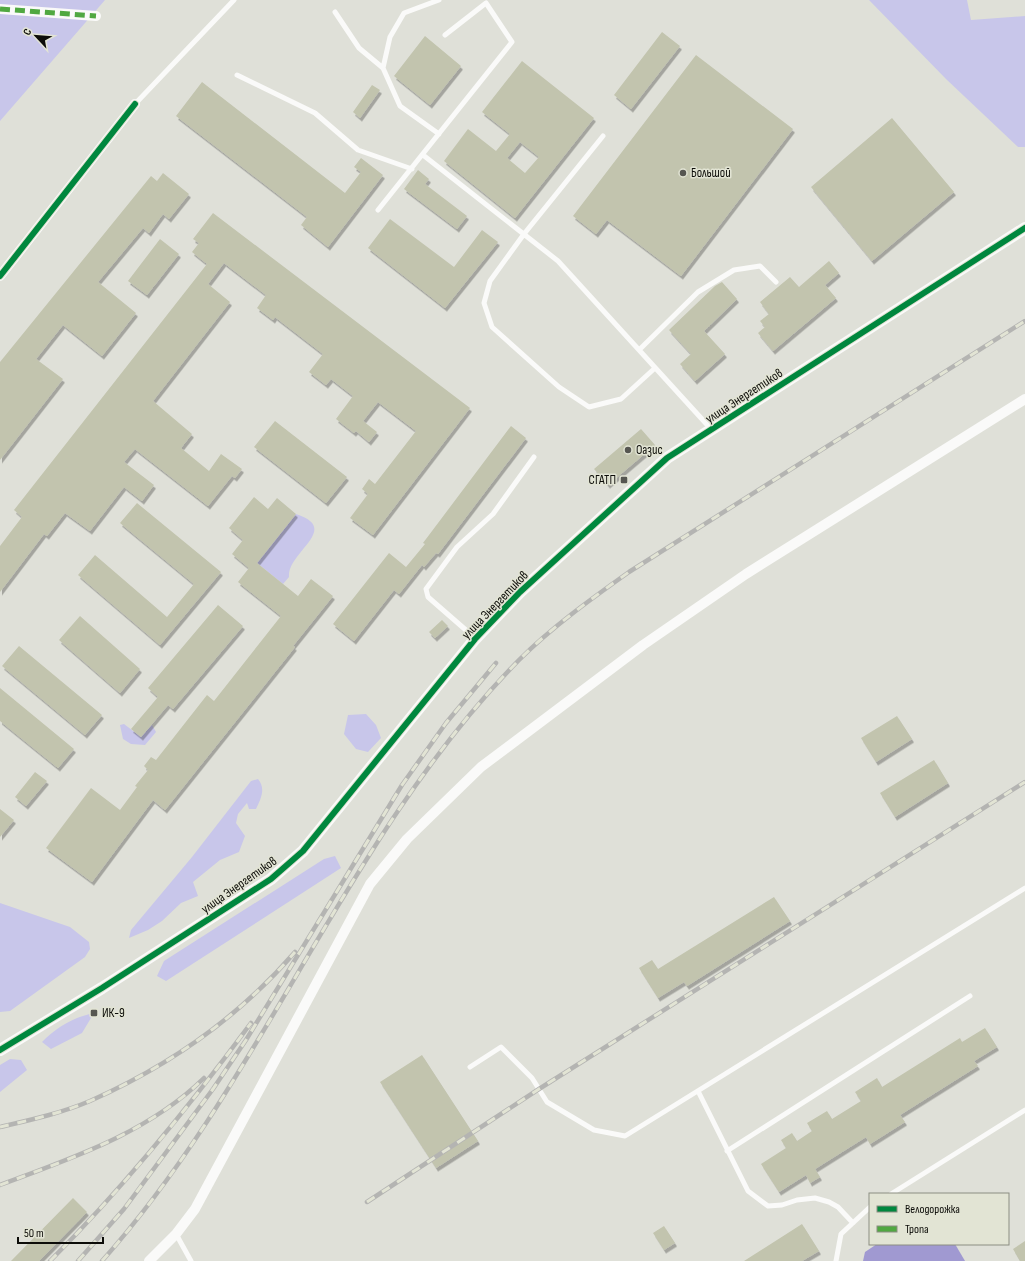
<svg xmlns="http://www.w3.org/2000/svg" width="1025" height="1261" font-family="'Sofia Sans Condensed',sans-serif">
	<defs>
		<filter id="shadow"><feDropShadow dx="2" dy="3.5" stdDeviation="0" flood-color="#0004"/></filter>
	</defs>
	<rect width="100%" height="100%" fill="#dfe0d8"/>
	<path fill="#c8c6ea" d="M 0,0 L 105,0 L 0,121 Z
		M 869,0 L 967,0 L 971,20 L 1025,16 L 1025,147 L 1018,147 L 946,79 Z
		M 296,514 C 342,529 287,552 289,577 L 283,584 L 257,563 Z
		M 366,714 L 376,725 L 381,738 L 368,752 L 356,749 L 344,734 L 348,715 Z
		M 124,724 L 141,737 L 152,725 L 156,732 L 145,745 L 131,744 L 123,739 L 120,725 Z
		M 258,779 C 266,789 261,798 256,809 L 249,809 L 247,803 L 238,814 L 236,823 L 245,836 L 239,852 L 220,860 L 193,882 L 198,896 L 181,903 L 162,921 L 148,930 L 129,938 L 131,930 L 192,857 L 251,781 Z
		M 335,856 L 341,868 L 166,981 L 157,976 L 164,961 L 324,859 Z
		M 0,903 L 70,927 L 89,942 L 90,949 L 85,957 L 10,1011 L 0,1012 Z
		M 94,1013 L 82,1033 L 51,1049 L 42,1042 C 57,1027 74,1017 94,1013 Z
		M 10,1059 L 21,1060 L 27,1070 L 0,1092 L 0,1065 Z"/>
	<path fill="#a099d1" d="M 877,1244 L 955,1244 L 965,1261 L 863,1261 L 865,1252 Z"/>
	<path fill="#c2c4ae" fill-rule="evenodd" filter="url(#shadow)" d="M 662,32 L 680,46 L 631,109 L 614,95 Z
		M 425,36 L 461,66 L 430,105 L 394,76 Z
		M 696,55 L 793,129 L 681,276 L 607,220 L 596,234 L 573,216 Z
		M 522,61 L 594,118 L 515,218 L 444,161 L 468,129 L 496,151 L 510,134 L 482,112 ZM 520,142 L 539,157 L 525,173 L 507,158 Z
		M 202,82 L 345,193 L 361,172 L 354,167 L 361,158 L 383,175 L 328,247 L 301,225 L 307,217 L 176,116 Z
		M 372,85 L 380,90 L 360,118 L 353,112 Z
		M 892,118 L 954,192 L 872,261 L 811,187 Z
		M 418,170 L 429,179 L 425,184 L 467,216 L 457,229 L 404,189 Z
		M 163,173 L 189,194 L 169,219 L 163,214 L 149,233 L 143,228 L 98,282 L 136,313 L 102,356 L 63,325 L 36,359 L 63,379 L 0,460 L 0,362 L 151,176 L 157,181 Z
		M 213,213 L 470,408 L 373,535 L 350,518 L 368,494 L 362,489 L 369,479 L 375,484 L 416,431 L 378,402 L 363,421 L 377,432 L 369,442 L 356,431 L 354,433 L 336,419 L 353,396 L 331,379 L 326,385 L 309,372 L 323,354 L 275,317 L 273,320 L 257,308 L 266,295 L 224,263 L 208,284 L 230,302 L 153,401 L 192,434 L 181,448 L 209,471 L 221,454 L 242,469 L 235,478 L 232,476 L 208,506 L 135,449 L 124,462 L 154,485 L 142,501 L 124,487 L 90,531 L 65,513 L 47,536 L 44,534 L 0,592 L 0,546 L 22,517 L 14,510 L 207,264 L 192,252 L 199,243 L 193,239 Z
		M 390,219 L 454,267 L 482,230 L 498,242 L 445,308 L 368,248 Z
		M 160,239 L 179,254 L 147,295 L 128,281 Z
		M 829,261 L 839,273 L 825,285 L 836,298 L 773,351 L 758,333 L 765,327 L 760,321 L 769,314 L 760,302 L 790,277 L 799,287 Z
		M 722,282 L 737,299 L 704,331 L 725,354 L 695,381 L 680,364 L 691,354 L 669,330 L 715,286 Z
		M 275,421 L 347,477 L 326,503 L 254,447 Z
		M 511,426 L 526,438 L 438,554 L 436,553 L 424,567 L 422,565 L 399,594 L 394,590 L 354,641 L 333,624 L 389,553 L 406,567 L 425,544 L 423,543 Z
		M 641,429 L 655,445 L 608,485 L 594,469 Z
		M 254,497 L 268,509 L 277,498 L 296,514 L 257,563 L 298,596 L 311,579 L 333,596 L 293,646 L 295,647 L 165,810 L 153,800 L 92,882 L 46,848 L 91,788 L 120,810 L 137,787 L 135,786 L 148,770 L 144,766 L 151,757 L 156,760 L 207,695 L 214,701 L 281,616 L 238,582 L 249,568 L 232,554 L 243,540 L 229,528 Z
		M 137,503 L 221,572 L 160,645 L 78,575 L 95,555 L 167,617 L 194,584 L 120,523 Z
		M 218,605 L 243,626 L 173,709 L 168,705 L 141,737 L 131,729 L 158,697 L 148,688 Z
		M 80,616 L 140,669 L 120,693 L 59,640 Z
		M 442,620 L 448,626 L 435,638 L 429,632 Z
		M 19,646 L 102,715 L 85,735 L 2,666 Z
		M 0,688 L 74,749 L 58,768 L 0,721 Z
		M 897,716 L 912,739 L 876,762 L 861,738 Z
		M 934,760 L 948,783 L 895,817 L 880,793 Z
		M 35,772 L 47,781 L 26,806 L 15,797 Z
		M 0,809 L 14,820 L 0,837 Z
		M 774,897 L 790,921 L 687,986 L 684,982 L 658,998 L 639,968 L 652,960 L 658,969 Z
		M 985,1028 L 997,1047 L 974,1061 L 978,1066 L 900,1115 L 905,1122 L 870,1144 L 866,1137 L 815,1169 L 820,1177 L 810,1183 L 806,1175 L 779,1192 L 761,1164 L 786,1148 L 781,1140 L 792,1133 L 797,1141 L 812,1131 L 807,1123 L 827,1111 L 832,1119 L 861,1101 L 855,1092 L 877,1078 L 882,1087 L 960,1038 L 962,1042 Z
		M 422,1055 L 478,1141 L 436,1168 L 380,1082 Z
		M 73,1198 L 87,1212 L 39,1261 L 11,1261 Z
		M 802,1224 L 819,1251 L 802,1261 L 744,1261 Z
		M 664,1226 L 675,1243 L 664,1250 L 653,1233 Z
		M 1025,1241 L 1025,1261 L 1020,1261 L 1013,1249 Z"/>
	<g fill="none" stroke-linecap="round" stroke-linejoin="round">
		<path stroke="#fafaf9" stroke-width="5" d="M 439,0 L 404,13 L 390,37 L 383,68 L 400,106 L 439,134
			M 335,12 L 359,48 L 383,68
			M 237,75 L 315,113 L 358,150 L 412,169
			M 135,104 L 234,0
			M 603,136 L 524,234 L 490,281 L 484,303 L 492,327 L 559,387 L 589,407 L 621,399 L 655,368
			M 423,155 L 558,261 L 711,429
			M 378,210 L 512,42 L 486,3 L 445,35
			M 639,350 L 698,292 L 734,270 L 760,266 L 776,282
			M 475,638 L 428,597 L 426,589 L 457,547 L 493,514 L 534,457
			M 470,1067 L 501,1047 L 532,1078 L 547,1102 L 594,1130 L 625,1136 L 1025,888
			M 698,1091 L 748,1191 L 768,1206 L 782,1205 L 797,1200 L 815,1198 L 829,1202 L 838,1207 L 853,1223
			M 727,1151 L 970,996
			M 891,1194 L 1025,1110
			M 176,1234 L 191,1261
			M 836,1261 L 841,1234 L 870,1207"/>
		<path stroke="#fafaf9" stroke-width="10" d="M 0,9 L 96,16
			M 0,276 L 135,104
			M 149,1261 L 176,1234 L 195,1209 L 370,884 L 407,839 L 481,767 L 643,645 L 746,574 L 1025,399"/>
		<path stroke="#fafaf9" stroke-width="12" d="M 0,1050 L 102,988 L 271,879 L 303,851 L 475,639 L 520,592 L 667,458 L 1025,228"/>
		<g stroke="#b4b4b2" stroke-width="4.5">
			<path id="rail" d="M 0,1127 C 30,1120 62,1113 90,1101 C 169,1066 239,1017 295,952
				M 0,1185 C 72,1158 148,1133 204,1078
				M 367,1202 L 539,1089 L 1025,782
				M 50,1261 C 124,1187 189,1107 251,1023
				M 78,1261 L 124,1209 L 213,1089 L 246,1040 L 402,785 L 446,723 L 496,663
				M 102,1261 C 265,1078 346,836 519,660 C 552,627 591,599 629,572 L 1025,321"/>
		</g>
		<use href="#rail" stroke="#e2e4d4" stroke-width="3" stroke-dasharray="9" stroke-linecap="butt"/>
		<path stroke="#50a841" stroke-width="5" stroke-dasharray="10 5" stroke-linecap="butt" d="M 0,9 L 96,16"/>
		<g stroke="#e2e4d4" stroke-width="8">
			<path id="cycleway" d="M 0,276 L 135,104
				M 0,1050 L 102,988 L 271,879 L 303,851 L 475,639 L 520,592 L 667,458 L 1025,228"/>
		</g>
		<use href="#cycleway" stroke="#00873e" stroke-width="6"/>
	</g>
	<g fill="#565651" stroke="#e2e4d4" stroke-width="1.5">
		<circle cx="683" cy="173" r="4"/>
		<circle cx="628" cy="450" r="4"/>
		<rect x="620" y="476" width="8" height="8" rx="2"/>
		<rect x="90" y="1009" width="8" height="8" rx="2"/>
	</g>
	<g text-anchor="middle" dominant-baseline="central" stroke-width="3" stroke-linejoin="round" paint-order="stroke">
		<g font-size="13" fill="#0c0c08" stroke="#e2e4d4" text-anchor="start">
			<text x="691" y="173">Большой</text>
			<text x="636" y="450">Оазис</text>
			<text x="616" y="480" text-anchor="end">СГАТП</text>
			<text x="102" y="1013">ИК-9</text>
		</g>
		<g font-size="13" fill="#0c0c08" stroke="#e2e4d4">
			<text transform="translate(744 396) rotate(-33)">улица Энергетиков</text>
			<text transform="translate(495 605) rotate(-46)">улица Энергетиков</text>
			<text transform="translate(239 885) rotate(-35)">улица Энергетиков</text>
		</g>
	</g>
	<rect x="869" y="1193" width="140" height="52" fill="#e2e4d4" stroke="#8c8e82"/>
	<rect x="877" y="1206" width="20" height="6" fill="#00873e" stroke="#8c8e82"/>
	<text x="905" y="1213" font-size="12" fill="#0c0c08">Велодорожка</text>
	<rect x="877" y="1226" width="20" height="6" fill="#50a841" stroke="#8c8e82"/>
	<text x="905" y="1233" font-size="12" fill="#0c0c08">Тропа</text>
	<g transform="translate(36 36) rotate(296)" stroke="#e2e4d4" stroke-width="3" paint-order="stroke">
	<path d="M0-3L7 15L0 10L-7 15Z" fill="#0c0c08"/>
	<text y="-6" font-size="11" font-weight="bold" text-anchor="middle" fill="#0c0c08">С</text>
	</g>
	<path d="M18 1237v6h85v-6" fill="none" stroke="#0c0c08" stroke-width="2"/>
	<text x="24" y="1237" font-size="12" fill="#0c0c08" stroke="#e2e4d4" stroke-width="3" paint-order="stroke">50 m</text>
</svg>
